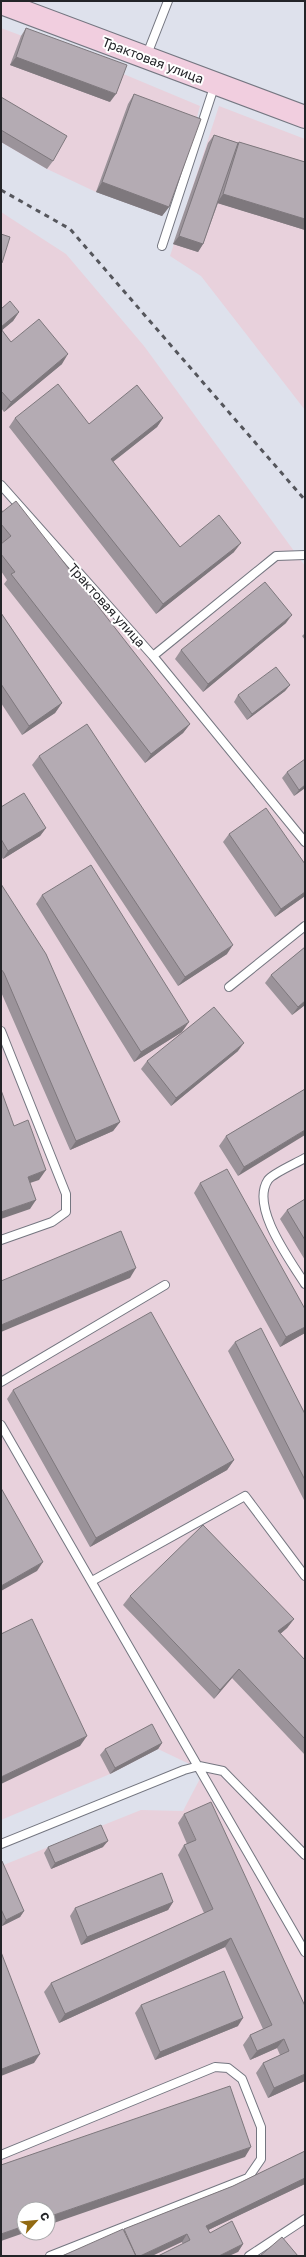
<svg xmlns="http://www.w3.org/2000/svg" width="306" height="2257" font-family="'Golos Text',sans-serif">
	<rect width="100%" height="100%" fill="#dee1ec"/>
	<path fill="#e8d1dc" fill-rule="evenodd" d="M 1,28 L 121,73 L 200,106 L 194,128 L 96,192 L 47,169 L 1,142 Z
		M 219,106 L 305,139 L 305,410 L 201,276 L 170,256 Z
		M 1,212 L 66,254 L 144,346 L 305,566 L 305,2256 L 1,2256 L 1,1866 L 141,1810 L 183,1811 L 204,1771 L 158,1749 L 110,1774 L 1,1820 ZM 24,2209 L 48,2209 L 48,2233 L 24,2233 Z"/>
	<g fill="none" stroke-linecap="round" stroke-linejoin="round">
		<g stroke="#747680" stroke-width="10">
			<path id="lane" d="M 146,57 L 168,1
				M 162,246 L 215,84
				M 1,485 L 153,656 L 276,556 L 305,555
				M 153,656 L 305,842
				M 229,987 L 305,926
				M 1,1031 L 66,1194 L 66,1212 L 52,1222 L 1,1240
				M 305,1158 C 297,1163 273,1173 268,1180 C 250,1207 290,1260 305,1284
				M 1,1382 L 165,1285
				M 1,1425 L 305,1952
				M 92,1581 L 245,1496 L 305,1576
				M 1,1844 L 184,1770 L 199,1766 L 223,1771 L 305,1855
				M 1,2155 L 215,2067 L 228,2068 L 242,2079 L 261,2127 L 261,2159 L 248,2178 L 50,2256
				M 249,2256 L 305,2219"/>
		</g>
		<g stroke="#747680" stroke-width="24">
			<path id="secondary" d="M 1,3 L 305,117"/>
		</g>
		<use href="#lane" stroke="#fff" stroke-width="8"/>
		<use href="#secondary" stroke="#f1cedf" stroke-width="22"/>
		<path stroke="#55565c" stroke-width="3" stroke-dasharray="5 5" stroke-linecap="butt" d="M 1,190 L 70,229 L 305,500"/>
	</g>
	<path fill="#9b939a" d="M 26,28 L 110,102 L 10,65 L 21,36 Z
		M 134,94 L 169,207 L 162,216 L 96,192 L 128,104 Z
		M 1,97 L 53,161 L 47,169 L 1,142 Z
		M 214,135 L 238,143 L 239,142 L 305,162 L 305,230 L 218,203 L 203,244 L 198,252 L 173,244 L 208,143 Z
		M 1,309 L 19,312 L 13,321 L 2,330 L 11,342 L 62,364 L 4,412 L 1,408 Z
		M 15,418 L 89,424 L 163,418 L 157,427 L 113,462 L 180,547 L 234,552 L 156,614 L 9,427 Z
		M 1,509 L 190,724 L 183,733 L 145,763 L 4,584 L 7,580 L 1,571 L 1,544 L 2,543 L 1,541 Z
		M 1,613 L 62,703 L 55,713 L 22,735 L 1,703 Z
		M 286,623 L 203,692 L 175,659 L 181,650 Z
		M 305,633 L 305,640 L 302,636 Z
		M 290,685 L 285,691 L 247,720 L 234,702 L 238,695 Z
		M 39,756 L 227,954 L 178,986 L 32,765 Z
		M 287,772 L 305,788 L 294,796 L 282,778 Z
		M 1,807 L 46,828 L 40,836 L 3,859 L 1,856 Z
		M 229,834 L 305,864 L 305,896 L 275,917 L 223,842 Z
		M 1,884 L 120,1122 L 113,1131 L 70,1150 L 1,992 Z
		M 42,895 L 182,1032 L 134,1062 L 36,904 Z
		M 305,947 L 305,1005 L 292,1015 L 265,983 L 271,975 Z
		M 238,1051 L 171,1106 L 141,1069 L 147,1061 Z
		M 305,1089 L 238,1176 L 219,1146 L 226,1136 Z
		M 200,1183 L 305,1333 L 280,1347 L 194,1193 Z
		M 305,1199 L 305,1260 L 280,1219 L 287,1210 Z
		M 235,1342 L 305,1414 L 305,1502 L 228,1351 Z
		M 13,1390 L 234,1460 L 227,1470 L 90,1547 L 7,1399 Z
		M 130,1596 L 294,1619 L 287,1628 L 280,1634 L 305,1660 L 305,1755 L 232,1678 L 214,1699 L 123,1605 Z
		M 162,1743 L 158,1749 L 110,1774 L 100,1755 L 105,1749 Z
		M 184,1814 L 305,2081 L 268,2098 L 256,2073 L 263,2063 L 280,2055 L 277,2048 L 250,2060 L 243,2045 L 250,2035 L 263,2029 L 225,1947 L 59,2023 L 44,1992 L 51,1983 L 204,1913 L 178,1855 L 184,1845 L 187,1844 L 178,1823 Z
		M 48,1847 L 103,1847 L 51,1869 L 44,1853 Z
		M 1,1861 L 24,1911 L 20,1917 L 2,1926 L 1,1924 Z
		M 173,1902 L 168,1910 L 81,1945 L 70,1916 L 75,1908 Z
		M 141,2005 L 238,2026 L 155,2060 L 135,2013 Z
		M 305,2151 L 305,2184 L 208,2230 L 210,2233 L 243,2244 L 238,2252 L 182,2243 L 182,2242 L 124,2229 L 233,2186 Z"/>
	<path fill="#7e787d" d="M 16,57 L 116,94 L 110,102 L 10,65 Z
		M 102,182 L 169,207 L 162,216 L 96,192 Z
		M 223,194 L 305,219 L 305,230 L 217,203 Z
		M 179,236 L 203,244 L 198,252 L 173,244 Z
		M 19,312 L 13,321 L 1,331 L 1,327 Z
		M 68,354 L 62,364 L 4,412 L 11,402 Z
		M 163,418 L 157,427 L 105,468 L 111,459 Z
		M 241,543 L 234,552 L 156,614 L 163,604 Z
		M 292,615 L 286,623 L 203,692 L 208,684 Z
		M 290,685 L 285,691 L 247,720 L 252,714 Z
		M 62,703 L 55,713 L 22,735 L 29,726 Z
		M 190,724 L 183,733 L 145,763 L 151,754 Z
		M 305,785 L 305,788 L 294,796 L 299,790 Z
		M 46,828 L 40,836 L 3,859 L 8,851 Z
		M 305,892 L 305,896 L 275,917 L 281,909 Z
		M 233,945 L 227,954 L 178,986 L 185,977 Z
		M 305,1001 L 305,1005 L 292,1015 L 298,1007 Z
		M 189,1022 L 182,1032 L 134,1062 L 141,1052 Z
		M 244,1043 L 238,1051 L 171,1106 L 176,1098 Z
		M 120,1122 L 113,1131 L 70,1150 L 76,1141 Z
		M 305,1130 L 305,1135 L 238,1176 L 244,1167 Z
		M 46,1170 L 39,1180 L 21,1186 L 28,1177 Z
		M 36,1200 L 30,1209 L 1,1219 L 1,1212 Z
		M 136,1268 L 130,1278 L 1,1332 L 1,1325 Z
		M 305,1327 L 305,1333 L 280,1347 L 286,1337 Z
		M 234,1460 L 227,1470 L 90,1547 L 96,1538 Z
		M 43,1562 L 37,1571 L 1,1591 L 1,1586 Z
		M 294,1619 L 287,1628 L 272,1641 L 278,1631 Z
		M 239,1669 L 232,1678 L 214,1699 L 220,1690 Z
		M 87,1736 L 80,1746 L 1,1784 L 1,1777 Z
		M 162,1743 L 158,1749 L 110,1774 L 115,1768 Z
		M 108,1841 L 103,1847 L 51,1869 L 55,1863 Z
		M 173,1902 L 168,1910 L 81,1945 L 87,1937 Z
		M 24,1911 L 20,1917 L 2,1926 L 6,1920 Z
		M 231,1938 L 225,1947 L 59,2023 L 65,2014 Z
		M 243,2018 L 238,2026 L 155,2060 L 160,2052 Z
		M 284,2039 L 277,2048 L 250,2060 L 257,2051 Z
		M 40,2054 L 34,2063 L 1,2076 L 1,2070 L 2,2069 Z
		M 305,2074 L 305,2081 L 268,2098 L 274,2088 Z
		M 251,2147 L 245,2157 L 48,2225 L 48,2217 Z
		M 305,2178 L 305,2184 L 200,2234 L 206,2226 Z
		M 24,2226 L 24,2233 L 1,2241 L 1,2234 Z
		M 187,2234 L 182,2242 L 152,2256 L 140,2256 Z
		M 243,2244 L 238,2252 L 229,2256 L 219,2256 Z"/>
	<path fill="#b4abb3" stroke="#7e787d" d="M 26,28 L 127,65 L 116,94 L 16,57 Z
		M 134,94 L 201,119 L 169,207 L 102,182 Z
		M 1,97 L 67,136 L 53,161 L 1,130 Z
		M 214,135 L 238,143 L 203,244 L 179,236 Z
		M 239,142 L 305,162 L 305,219 L 223,194 Z
		M 1,234 L 10,237 L 2,263 L 1,263 Z
		M 10,301 L 19,312 L 1,327 L 1,309 Z
		M 39,319 L 68,354 L 11,402 L 1,391 L 1,329 L 11,342 Z
		M 58,384 L 89,424 L 137,385 L 163,418 L 111,459 L 180,547 L 219,515 L 241,543 L 163,604 L 15,418 Z
		M 16,501 L 190,724 L 151,754 L 11,574 L 15,572 L 1,554 L 1,544 L 11,536 L 1,524 L 1,513 Z
		M 265,582 L 292,615 L 208,684 L 181,650 Z
		M 1,613 L 62,703 L 29,726 L 1,684 Z
		M 276,667 L 290,685 L 252,714 L 238,695 Z
		M 87,724 L 233,945 L 185,977 L 39,756 Z
		M 305,759 L 305,785 L 299,790 L 287,772 Z
		M 24,793 L 46,828 L 8,851 L 1,839 L 1,807 Z
		M 266,808 L 305,864 L 305,892 L 281,909 L 229,834 Z
		M 91,865 L 189,1022 L 141,1052 L 42,895 Z
		M 1,884 L 46,954 L 120,1122 L 76,1141 L 4,973 L 1,969 Z
		M 305,947 L 305,1001 L 298,1007 L 271,975 Z
		M 214,1007 L 244,1043 L 176,1098 L 147,1061 Z
		M 305,1089 L 305,1130 L 244,1167 L 226,1136 Z
		M 1,1090 L 14,1126 L 28,1120 L 46,1170 L 28,1177 L 36,1200 L 1,1212 Z
		M 227,1169 L 305,1309 L 305,1327 L 286,1337 L 200,1183 Z
		M 305,1199 L 305,1240 L 287,1210 Z
		M 121,1231 L 136,1268 L 1,1325 L 1,1281 Z
		M 151,1312 L 234,1460 L 96,1538 L 13,1390 Z
		M 261,1328 L 305,1414 L 305,1480 L 235,1342 Z
		M 1,1488 L 43,1562 L 1,1586 Z
		M 203,1525 L 294,1619 L 278,1631 L 305,1660 L 305,1739 L 239,1669 L 220,1690 L 130,1596 Z
		M 32,1619 L 87,1736 L 1,1777 L 1,1634 Z
		M 152,1724 L 162,1743 L 115,1768 L 105,1749 Z
		M 211,1802 L 305,2006 L 305,2074 L 274,2088 L 263,2063 L 289,2051 L 284,2039 L 257,2051 L 250,2035 L 272,2025 L 231,1938 L 65,2014 L 51,1983 L 213,1909 L 184,1845 L 196,1840 L 184,1814 Z
		M 101,1825 L 108,1841 L 55,1863 L 48,1847 Z
		M 1,1861 L 2,1861 L 24,1911 L 6,1920 L 1,1909 Z
		M 162,1873 L 173,1902 L 87,1937 L 75,1908 Z
		M 1,1952 L 40,2054 L 2,2069 L 1,2066 Z
		M 224,1971 L 243,2018 L 160,2052 L 141,2005 Z
		M 230,2086 L 251,2147 L 48,2217 L 48,2209 L 24,2209 L 24,2226 L 1,2234 L 1,2165 Z
		M 305,2151 L 305,2178 L 206,2226 L 210,2233 L 232,2221 L 243,2244 L 219,2256 L 158,2256 L 190,2240 L 187,2234 L 140,2256 L 136,2256 L 124,2229 L 233,2186 Z
		M 123,2229 L 136,2256 L 62,2256 Z
		M 282,2237 L 298,2256 L 260,2256 Z"/>
	<g text-anchor="middle" dominant-baseline="central" stroke-width="4" stroke-linejoin="round" paint-order="stroke">
		<g font-size="13" fill="#232428" stroke="#fff">
			<text transform="translate(153 60) rotate(21)">Трактовая улица</text>
			<text transform="translate(107 605) rotate(48)">Трактовая улица</text>
		</g>
	</g>
	<rect width="306" height="2257" fill="none" stroke="#232428" stroke-width="4"/>
	<g transform="translate(36 2221) rotate(63)"><circle r="19" fill="#ffffff" stroke="#a7a7a9"/>
	<path d="M0-3L7 15L0 10L-7 15Z" fill="#926a12"/>
	<text y="-6" font-size="11" font-weight="bold" text-anchor="middle" fill="#232428">С</text>
	</g>
</svg>
